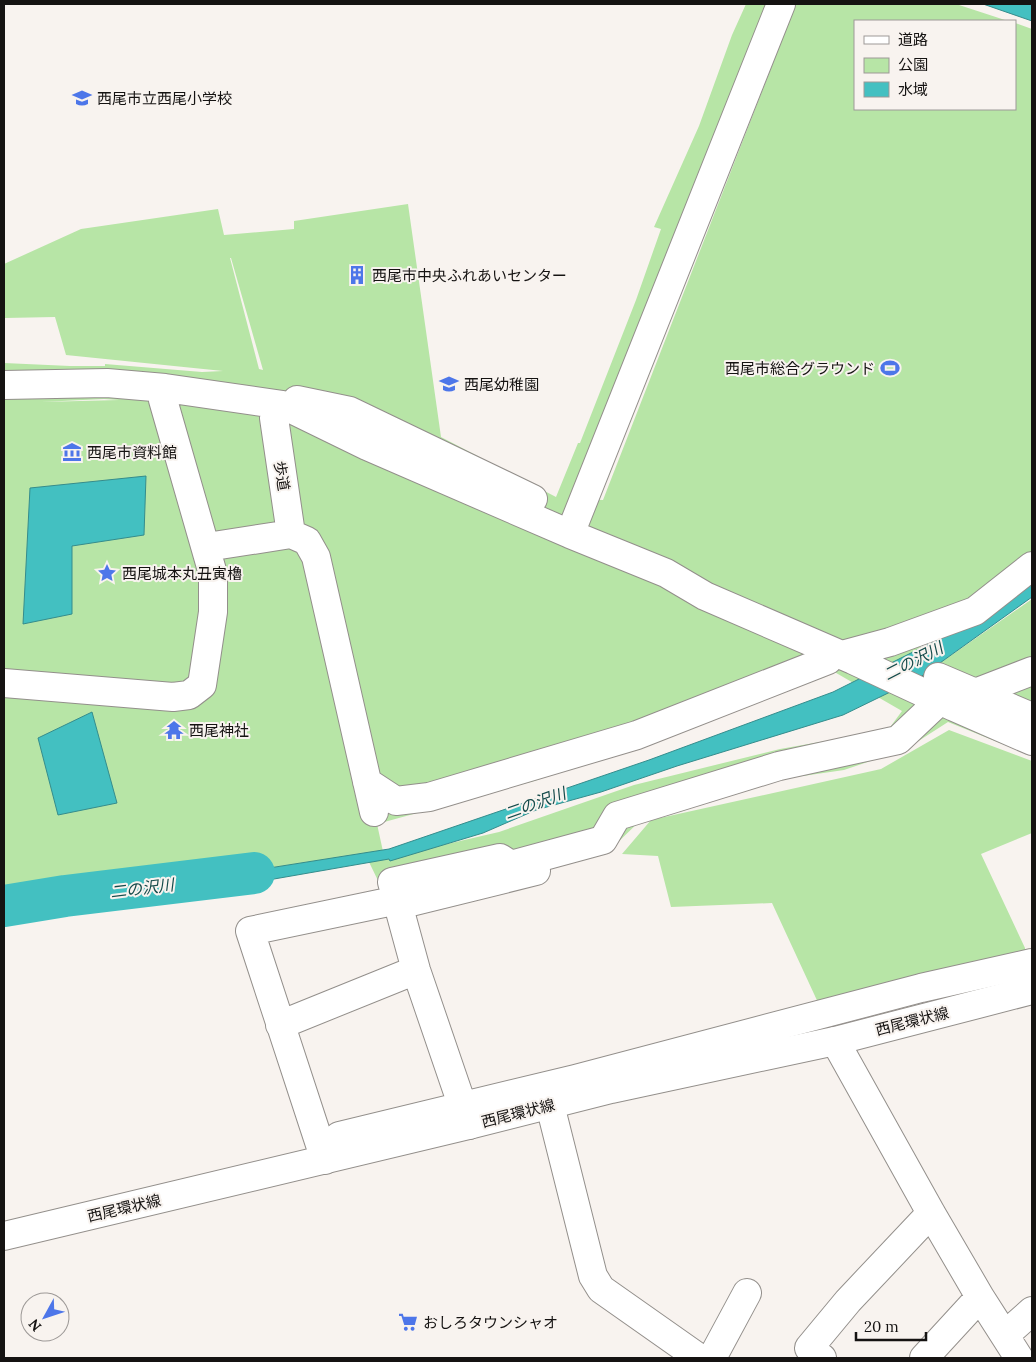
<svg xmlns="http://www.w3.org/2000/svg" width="1036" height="1362" font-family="Lora,'Noto Sans JP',serif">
	<rect width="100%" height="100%" fill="#f8f3ef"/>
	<path fill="#b7e5a6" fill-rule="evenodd" d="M 746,4 L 777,4 L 578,499 L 603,500 L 796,4 L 956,4 L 1008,21 L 855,21 L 855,109 L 1015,109 L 1015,23 L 1032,29 L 1032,561 L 911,641 L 943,661 L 1032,599 L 1032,756 L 948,722 L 906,749 L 844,770 L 789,778 L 647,814 L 611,849 L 385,895 L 369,862 L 499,832 L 634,785 L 780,749 L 888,730 L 902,711 L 831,670 L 825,677 L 742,706 L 671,736 L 534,781 L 377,824 L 384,856 L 4,921 L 4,363 L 70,366 L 105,366 L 105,364 L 202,372 L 223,371 L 66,355 L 55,317 L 5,318 L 4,264 L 81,229 L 218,209 L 224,235 L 294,229 L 294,221 L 408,204 L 441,437 L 556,497 L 578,443 L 580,443 L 636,300 L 661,229 L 654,227 L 699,126 L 732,35 ZM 230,258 L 231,258 L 263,370 L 259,369 ZM 104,399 L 119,400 L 41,402 Z
		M 949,730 L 1032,761 L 1032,833 L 981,854 L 1025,948 L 1026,972 L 827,1022 L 772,903 L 671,907 L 658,856 L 622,854 L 651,820 L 881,769 Z"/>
	<path fill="#43c0c1" stroke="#358c8c" d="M 983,4 L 1032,4 L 1032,21 Z
		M 146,476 L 144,535 L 72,546 L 72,614 L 23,624 L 30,488 Z
		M 1032,580 L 1032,597 L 919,678 L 843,715 L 677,766 L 601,792 L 536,810 L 483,833 L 390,861 L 389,859 L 4,926 L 4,910 L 389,849 L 649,760 L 833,692 L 965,626 Z
		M 92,712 L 117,803 L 58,815 L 38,738 Z"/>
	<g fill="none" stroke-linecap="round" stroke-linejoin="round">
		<path stroke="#43c0c1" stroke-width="42" d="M 4,906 L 65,896 L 254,873"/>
		<g stroke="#938f8b" stroke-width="30">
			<path id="minor" d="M 4,385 L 107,383 L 165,388 L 283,405 L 367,446 L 570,534 L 666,573 L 705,596 L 853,660 L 954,707 L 1032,741
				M 297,400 L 350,411 L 533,499
				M 274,418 L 291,534
				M 570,534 L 781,4
				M 207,547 L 291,534 L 307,541 L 316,557 L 374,812
				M 842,655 L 890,642 L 975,611 L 1032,566
				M 938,677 L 1032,717
				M 4,683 L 173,697 L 189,695 L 202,685 L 213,612 L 213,574 L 163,400
				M 975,693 L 1032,671
				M 367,782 L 396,801 L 429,797 L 637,735 L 828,660
				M 399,905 L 536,871
				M 280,1025 L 416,970
				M 835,1041 L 931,1213 L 980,1297 L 1019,1358
				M 550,1105 L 593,1276 L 601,1289 L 699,1358
				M 469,1125 L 416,970 L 392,882 L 500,858 L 511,865 L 603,840 L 617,816 L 779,766 L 898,740 L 934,706
				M 339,1136 L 575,1079 L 921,988 L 1032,963
				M 325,1160 L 250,931 L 398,900
				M 1005,1335 L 1032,1311
				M 712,1358 L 747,1293
				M 822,1358 L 809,1348 L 848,1301 L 931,1213
				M 924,1358 L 980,1297"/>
		</g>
		<g stroke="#938f8b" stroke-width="30">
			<path id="major" d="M 4,1236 L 469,1125 L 611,1089 L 835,1041 L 1032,990"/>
		</g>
		<use href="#minor" stroke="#fff" stroke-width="28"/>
		<use href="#major" stroke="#fff" stroke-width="28"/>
	</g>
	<defs>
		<g id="school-bare" transform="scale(1.5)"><path d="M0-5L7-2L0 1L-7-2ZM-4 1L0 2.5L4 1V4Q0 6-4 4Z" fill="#4d76e9" stroke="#f8f3ef" stroke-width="2.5" paint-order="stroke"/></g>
		<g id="building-bare" transform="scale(1.5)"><path d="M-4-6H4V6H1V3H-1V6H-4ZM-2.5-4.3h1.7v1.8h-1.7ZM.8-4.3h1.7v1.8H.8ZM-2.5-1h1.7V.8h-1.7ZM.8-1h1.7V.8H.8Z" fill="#4d76e9" stroke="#f8f3ef" stroke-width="2.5" paint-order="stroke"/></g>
		<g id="stadium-bare" transform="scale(1.5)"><path d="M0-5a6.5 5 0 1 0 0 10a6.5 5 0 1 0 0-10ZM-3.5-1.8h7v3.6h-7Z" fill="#4d76e9" stroke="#f8f3ef" stroke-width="2.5" paint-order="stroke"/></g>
		<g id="museum-bare" transform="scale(1.5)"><path d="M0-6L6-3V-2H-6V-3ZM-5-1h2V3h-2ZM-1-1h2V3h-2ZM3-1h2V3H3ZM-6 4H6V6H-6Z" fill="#4d76e9" stroke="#f8f3ef" stroke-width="2.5" paint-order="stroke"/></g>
		<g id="sight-bare" transform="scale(1.5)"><path d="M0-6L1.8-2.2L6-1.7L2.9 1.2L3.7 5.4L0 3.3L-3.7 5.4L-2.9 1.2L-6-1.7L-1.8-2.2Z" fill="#4d76e9" stroke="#f8f3ef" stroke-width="2.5" paint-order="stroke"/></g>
		<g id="temple-bare" transform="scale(1.5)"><path d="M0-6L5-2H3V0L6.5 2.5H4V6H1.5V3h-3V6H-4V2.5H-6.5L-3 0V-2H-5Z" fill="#4d76e9" stroke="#f8f3ef" stroke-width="2.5" paint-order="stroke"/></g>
		<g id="supermarket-bare" transform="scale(1.5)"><path d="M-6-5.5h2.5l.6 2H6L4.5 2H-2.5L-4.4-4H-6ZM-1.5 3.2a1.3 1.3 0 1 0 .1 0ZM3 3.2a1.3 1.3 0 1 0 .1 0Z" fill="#4d76e9" stroke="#f8f3ef" stroke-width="2.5" paint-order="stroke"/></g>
	</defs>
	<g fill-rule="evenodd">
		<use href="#school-bare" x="82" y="98"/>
		<use href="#building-bare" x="357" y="275"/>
		<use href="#stadium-bare" x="890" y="368"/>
		<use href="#school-bare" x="449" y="384"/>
		<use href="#museum-bare" x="72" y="452"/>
		<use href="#sight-bare" x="107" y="573"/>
		<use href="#temple-bare" x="174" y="730"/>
		<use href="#supermarket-bare" x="408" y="1322"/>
	</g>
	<g text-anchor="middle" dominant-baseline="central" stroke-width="4" stroke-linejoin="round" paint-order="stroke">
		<g font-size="15" fill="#151312" stroke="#f8f3ef" text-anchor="start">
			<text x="97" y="98">西尾市立西尾小学校</text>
			<text x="372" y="275">西尾市中央ふれあいセンター</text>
			<text x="875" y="368" text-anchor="end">西尾市総合グラウンド</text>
			<text x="464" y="384">西尾幼稚園</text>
			<text x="87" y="452">西尾市資料館</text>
			<text x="122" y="573">西尾城本丸丑寅櫓</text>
			<text x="189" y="730">西尾神社</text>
			<text x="423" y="1322">おしろタウンシャオ</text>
		</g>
		<g font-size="15" fill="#151312" stroke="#f8f3ef">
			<text transform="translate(282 476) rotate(81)">歩道</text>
			<text transform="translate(912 1021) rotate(-14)">西尾環状線</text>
			<text transform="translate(518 1113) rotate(-14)">西尾環状線</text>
			<text transform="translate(124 1208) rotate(-13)">西尾環状線</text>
		</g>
		<g font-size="16" font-style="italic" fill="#154b4b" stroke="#f8f3ef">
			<text transform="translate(913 661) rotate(-27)">二の沢川</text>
			<text transform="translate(535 803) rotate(-20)">二の沢川</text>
			<text transform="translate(142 888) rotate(-7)">二の沢川</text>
		</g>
	</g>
	<rect width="1036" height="1362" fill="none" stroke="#151312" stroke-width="10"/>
	<rect x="854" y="20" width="162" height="90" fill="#f8f3ef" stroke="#9d9997"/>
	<rect x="864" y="36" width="25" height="8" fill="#ffffff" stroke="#9d9997"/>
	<text x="898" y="45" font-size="15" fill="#151312">道路</text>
	<rect x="864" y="58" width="25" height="15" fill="#b7e5a6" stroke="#9d9997"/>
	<text x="898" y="70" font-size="15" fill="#151312">公園</text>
	<rect x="864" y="82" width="25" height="15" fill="#43c0c1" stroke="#9d9997"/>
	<text x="898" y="95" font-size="15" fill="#151312">水域</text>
	<g transform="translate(45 1317) rotate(230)"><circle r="24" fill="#f8f3ef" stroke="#9d9997"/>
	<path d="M0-4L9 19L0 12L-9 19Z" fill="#4d76e9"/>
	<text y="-8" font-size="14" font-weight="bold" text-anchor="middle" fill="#151312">N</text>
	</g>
	<path d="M856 1332v8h70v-8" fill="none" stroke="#151312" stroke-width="2.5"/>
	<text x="864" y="1332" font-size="15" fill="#151312" stroke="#f8f3ef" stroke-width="4" paint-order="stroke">20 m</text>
</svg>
